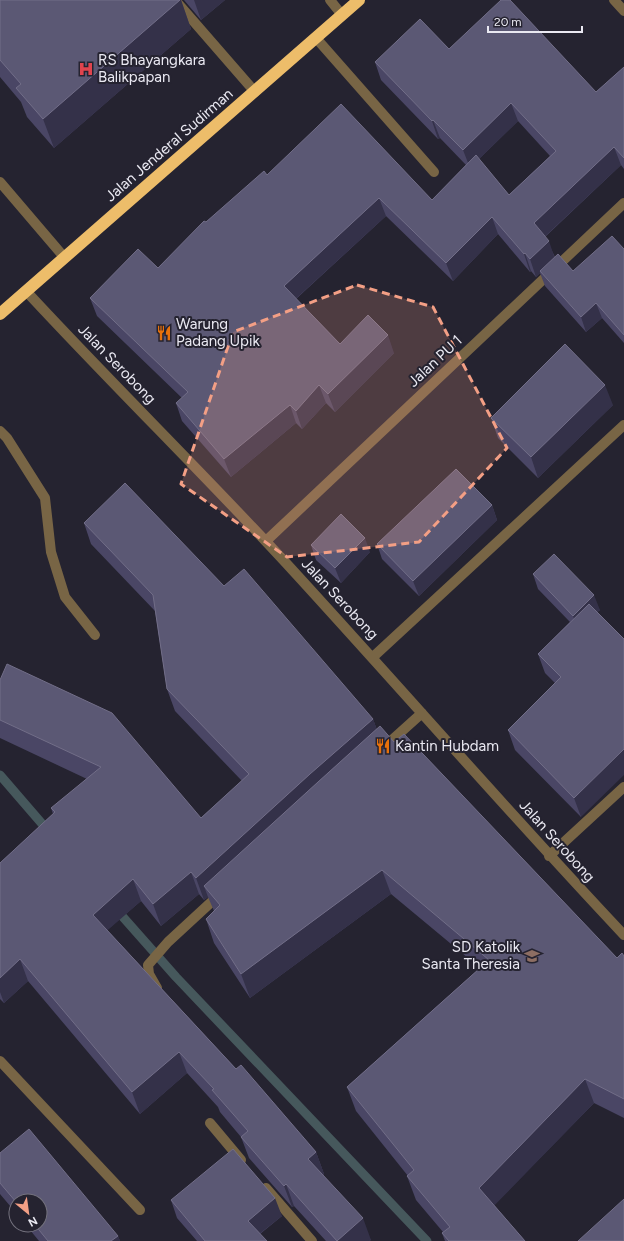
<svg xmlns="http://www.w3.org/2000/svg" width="624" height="1241" font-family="Figtree,sans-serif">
	<rect width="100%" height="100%" fill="#252330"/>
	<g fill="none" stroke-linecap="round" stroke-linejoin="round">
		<path stroke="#46585c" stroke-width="9" d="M 0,775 L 50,833
			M 115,908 L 176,977 L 427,1241"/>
		<path stroke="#786545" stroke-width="10" d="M 175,0 L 255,92
			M 330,0 L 342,15
			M 614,0 L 624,11
			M 316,38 L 434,172
			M 0,182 L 64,257
			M 26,291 C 111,383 201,471 286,563 C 399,686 509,813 624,935
			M 0,431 L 7,438 L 45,498 L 51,552 L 65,597 L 95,635
			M 266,541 L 624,203
			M 373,657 L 624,425
			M 382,749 L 422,713
			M 549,856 L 624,787
			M 157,988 L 149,974 L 148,965 L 168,942 L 220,894
			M 0,1061 L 140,1210
			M 210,1123 L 241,1160
			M 266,1188 L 312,1241"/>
		<path stroke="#edbd6a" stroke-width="12" d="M 0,314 L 359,0"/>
	</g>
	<path fill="#4a4665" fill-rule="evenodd" d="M 0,0 L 181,0 L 191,29 L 54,148 L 27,117 L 21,102 L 0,77 Z
		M 184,0 L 225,0 L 201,20 Z
		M 449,49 L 596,92 L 624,67 L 624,169 L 621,165 L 545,237 L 555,257 L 573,271 L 624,249 L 624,343 L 602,318 L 586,332 L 545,286 L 540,273 L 536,277 L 531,271 L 530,272 L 498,234 L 453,281 L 386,216 L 296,299 L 340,344 L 394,353 L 335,412 L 326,403 L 302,429 L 296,423 L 231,477 L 182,421 L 176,403 L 182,398 L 97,316 L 90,298 L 158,268 L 206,222 L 267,175 L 432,200 L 466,165 L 440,138 L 438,139 L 381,80 L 375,62 ZM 518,121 L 550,156 L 509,195 L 479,159 Z
		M 613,405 L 538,478 L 498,438 L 491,418 Z
		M 492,505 L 497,520 L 419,596 L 382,559 L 377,544 Z
		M 84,523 L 224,586 L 373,719 L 377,730 L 394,742 L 617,958 L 624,956 L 624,1118 L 594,1103 L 494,1205 L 525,1241 L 445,1241 L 442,1233 L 443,1232 L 416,1200 L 407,1176 L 408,1176 L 356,1111 L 347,1087 L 480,968 L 391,894 L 250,998 L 214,943 L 206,919 L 214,911 L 208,897 L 204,900 L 199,894 L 161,926 L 141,901 L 107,930 L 236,1069 L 316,1152 L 324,1174 L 323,1175 L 371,1240 L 369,1241 L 326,1241 L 294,1206 L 292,1207 L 249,1158 L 241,1137 L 220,1112 L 218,1107 L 187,1073 L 140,1114 L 28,981 L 4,1003 L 0,999 L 0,863 L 53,814 L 51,808 L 87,779 L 0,738 L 0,680 L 201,818 L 242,781 L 175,711 L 167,689 L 155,611 L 91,544 Z
		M 311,545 L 370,552 L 341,583 L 316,560 Z
		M 533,574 L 600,610 L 597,612 L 581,817 L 515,750 L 508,730 L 555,683 L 545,673 L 538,654 L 570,622 L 538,589 Z
		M 0,1153 L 118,1236 L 120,1241 L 39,1241 L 26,1225 L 40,1225 L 16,1201 L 16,1213 L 0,1194 Z
		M 171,1200 L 282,1216 L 260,1234 L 267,1241 L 197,1241 L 177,1218 Z"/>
	<path fill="#343149" d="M 180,0 L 181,0 L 191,29 L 54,148 L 43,119 Z
		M 194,0 L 225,0 L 201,20 Z
		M 511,103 L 518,121 L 470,168 L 463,150 Z
		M 433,120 L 440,138 L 438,139 L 432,121 Z
		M 614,147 L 621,165 L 540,241 L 534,223 Z
		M 379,198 L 386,216 L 290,304 L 284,286 Z
		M 492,217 L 498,234 L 453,281 L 446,263 Z
		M 549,241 L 555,259 L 540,271 L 540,273 L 536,277 L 530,259 Z
		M 525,253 L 531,271 L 530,272 L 524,254 Z
		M 596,303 L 602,318 L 586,332 L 581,317 Z
		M 388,335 L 394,353 L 335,412 L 328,394 Z
		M 319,385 L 326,403 L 302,429 L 296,411 Z
		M 605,385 L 613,405 L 538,478 L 531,457 Z
		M 290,405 L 296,423 L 231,477 L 224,459 Z
		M 492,505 L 497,520 L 419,596 L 413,581 Z
		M 365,538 L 370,552 L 341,583 L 335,568 Z
		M 594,595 L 600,610 L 578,631 L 573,616 Z
		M 373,719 L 381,741 L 204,886 L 208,897 L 204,900 L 196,878 L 310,774 Z
		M 624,749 L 624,775 L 581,817 L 574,798 Z
		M 382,870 L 391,894 L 250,998 L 241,974 Z
		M 191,872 L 199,894 L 161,926 L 153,904 Z
		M 133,879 L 141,901 L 101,936 L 93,915 Z
		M 20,959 L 28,981 L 4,1003 L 0,992 L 0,978 Z
		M 179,1052 L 187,1073 L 140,1114 L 132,1092 Z
		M 585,1079 L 594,1103 L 488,1212 L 479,1188 Z
		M 316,1152 L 324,1174 L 316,1180 L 308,1159 Z
		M 286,1184 L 294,1206 L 292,1207 L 284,1186 Z
		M 275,1198 L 282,1216 L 254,1238 L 248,1221 Z
		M 363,1218 L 371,1240 L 369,1241 L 337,1241 Z
		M 118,1236 L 120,1241 L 111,1241 Z"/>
	<path fill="#5b5874" stroke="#726e88" d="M 0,0 L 180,0 L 43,119 L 16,88 L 21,84 L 0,60 Z
		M 501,0 L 510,0 L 596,92 L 624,67 L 624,158 L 614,147 L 534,223 L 549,241 L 530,259 L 525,253 L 524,254 L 492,217 L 446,263 L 379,198 L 284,286 L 340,344 L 368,315 L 388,335 L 328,394 L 319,385 L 296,411 L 290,405 L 224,459 L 176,403 L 188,392 L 90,298 L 138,249 L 158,268 L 204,221 L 206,222 L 264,171 L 267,175 L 341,104 L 432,200 L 476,155 L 509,195 L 556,151 L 511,103 L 463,150 L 433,120 L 432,121 L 375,62 L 420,19 L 449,49 Z
		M 612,236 L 624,249 L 624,335 L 596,303 L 581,317 L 540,271 L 558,254 L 573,271 Z
		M 565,344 L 605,385 L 531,457 L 491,418 Z
		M 456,469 L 492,505 L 413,581 L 377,544 Z
		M 125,483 L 224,586 L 244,569 L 373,719 L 310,774 L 196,878 L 191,872 L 153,904 L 133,879 L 93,915 L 236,1069 L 241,1065 L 316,1152 L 308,1159 L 363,1218 L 337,1241 L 286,1184 L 284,1186 L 241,1137 L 248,1131 L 212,1090 L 214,1089 L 179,1052 L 132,1092 L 20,959 L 0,978 L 0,863 L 55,812 L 51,808 L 101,767 L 0,720 L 0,680 L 7,664 L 112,713 L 201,818 L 249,774 L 167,689 L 153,595 L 84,523 Z
		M 341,514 L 365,538 L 335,568 L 311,545 Z
		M 554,554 L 594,595 L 573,616 L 533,574 Z
		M 589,604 L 624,639 L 624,749 L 574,798 L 508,730 L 561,677 L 538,654 Z
		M 380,726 L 394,742 L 404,734 L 617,958 L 622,953 L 624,956 L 624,1099 L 585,1079 L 479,1188 L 525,1241 L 449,1241 L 442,1233 L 450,1227 L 407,1176 L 414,1170 L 347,1087 L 489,960 L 382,870 L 241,974 L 206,919 L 220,905 L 204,886 L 318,782 Z
		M 29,1129 L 118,1236 L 111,1241 L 48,1241 L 35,1225 L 40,1225 L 40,1201 L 16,1201 L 16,1202 L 0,1183 L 0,1153 Z
		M 233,1149 L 275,1198 L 248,1221 L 267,1241 L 205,1241 L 171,1200 Z
		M 624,1199 L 624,1241 L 578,1241 Z"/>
	<path fill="#f39f85" fill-opacity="0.2" stroke="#f39f85" stroke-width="3" stroke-dasharray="8 5" stroke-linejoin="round" d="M 357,285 L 433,307 L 507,448 L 419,542 L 287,557 L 181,484 L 233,332 Z"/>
	<defs>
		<g id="hospital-bare" transform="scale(1.2)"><path d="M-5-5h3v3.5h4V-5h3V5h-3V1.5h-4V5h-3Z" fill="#e0444e" stroke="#252330" stroke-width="2.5" paint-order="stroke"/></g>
		<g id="restaurant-bare" transform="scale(1.2)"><path d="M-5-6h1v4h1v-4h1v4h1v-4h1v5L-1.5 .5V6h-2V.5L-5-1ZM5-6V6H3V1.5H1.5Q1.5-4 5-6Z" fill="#e8710a" stroke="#252330" stroke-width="2.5" paint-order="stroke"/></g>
		<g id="school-bare" transform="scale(1.2)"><path d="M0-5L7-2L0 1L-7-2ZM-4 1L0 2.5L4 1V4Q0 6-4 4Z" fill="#8d6e63" stroke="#252330" stroke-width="2.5" paint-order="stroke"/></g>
	</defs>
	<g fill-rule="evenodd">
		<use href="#hospital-bare" x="86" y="69"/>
		<use href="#restaurant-bare" x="164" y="333"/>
		<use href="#restaurant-bare" x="383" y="746"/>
		<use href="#school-bare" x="532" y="956"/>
	</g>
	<g text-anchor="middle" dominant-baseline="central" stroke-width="4" stroke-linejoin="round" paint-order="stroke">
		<g font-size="15" fill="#eae9f2" stroke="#252330" text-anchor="start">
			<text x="98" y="60">RS Bhayangkara<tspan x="98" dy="17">Balikpapan</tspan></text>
			<text x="176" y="324">Warung<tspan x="176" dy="17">Padang Upik</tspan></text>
			<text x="395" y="746">Kantin Hubdam</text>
			<text x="520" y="947" text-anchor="end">SD Katolik<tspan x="520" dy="17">Santa Theresia</tspan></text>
		</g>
		<g font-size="15" fill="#eae9f2" stroke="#252330">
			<text transform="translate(169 145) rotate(-41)">Jalan Jenderal Sudirman</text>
			<text transform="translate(435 361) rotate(-43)">Jalan PU 1</text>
			<text transform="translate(117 364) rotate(46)">Jalan Serobong</text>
			<text transform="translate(340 599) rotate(47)">Jalan Serobong</text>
			<text transform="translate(557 841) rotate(48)">Jalan Serobong</text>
		</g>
	</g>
	<g transform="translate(28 1213) rotate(151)"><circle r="19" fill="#252330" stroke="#74727e"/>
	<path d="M0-3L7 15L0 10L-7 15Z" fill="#f39f85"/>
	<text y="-6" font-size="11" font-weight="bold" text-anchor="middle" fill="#eae9f2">N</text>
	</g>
	<path d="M488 26v6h94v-6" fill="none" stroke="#eae9f2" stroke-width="2"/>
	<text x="494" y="26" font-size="12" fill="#eae9f2" stroke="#252330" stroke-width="3" paint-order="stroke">20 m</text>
</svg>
